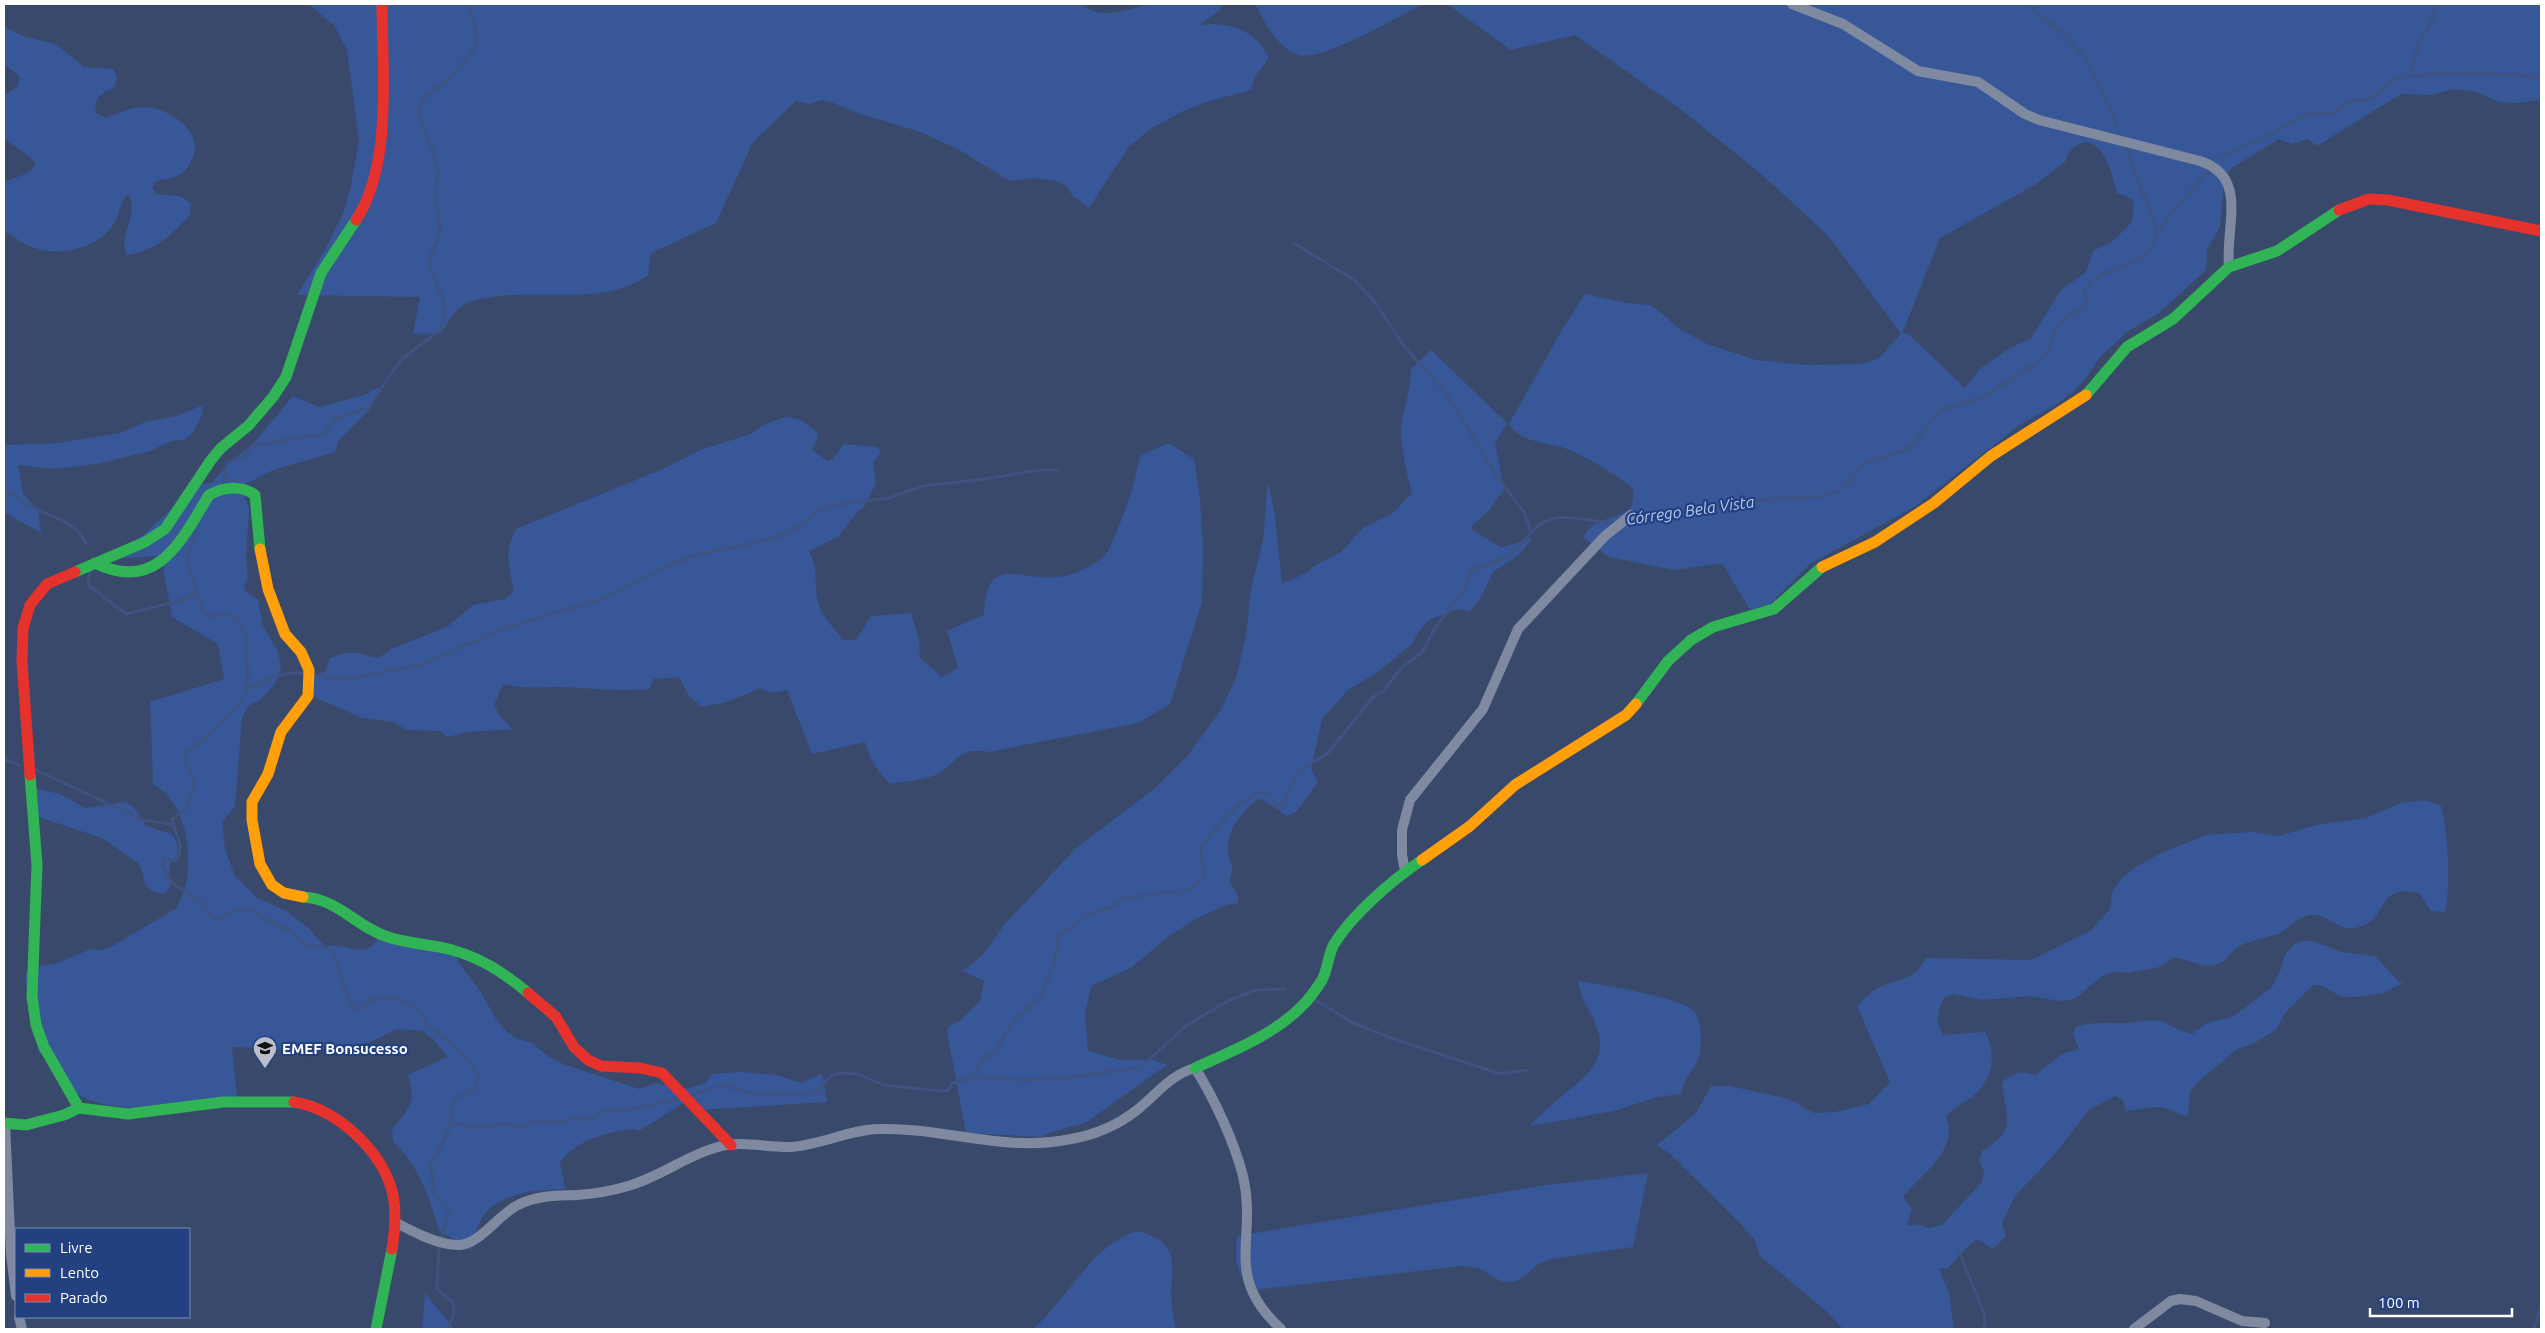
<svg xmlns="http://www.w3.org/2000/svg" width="2545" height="1333" font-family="Ubuntu,sans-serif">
	<rect width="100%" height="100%" fill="#39496b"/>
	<path fill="#375798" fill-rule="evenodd" d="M 308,4 L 1082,4 C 1104,24 1131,5 1156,4 C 1178,2 1200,4 1222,4 L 1220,10 L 1199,25 C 1229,22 1255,29 1269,58 L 1256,75 L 1251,90 L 1209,101 L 1183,111 L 1150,129 L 1129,147 L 1089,208 L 1073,196 L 1065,185 L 1056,181 L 1035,178 L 1010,181 L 961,151 L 921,132 L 860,114 L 831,102 L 822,100 L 810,104 L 796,101 L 753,142 L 716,223 L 651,253 L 648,275 C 603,308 539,287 487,298 C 480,299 472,300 465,304 C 454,310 448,323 441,333 L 413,334 L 420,297 L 297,295 L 326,248 L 344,211 L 351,186 L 359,141 L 347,50 L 334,25 Z
		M 1255,4 L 1423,4 C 1399,16 1322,62 1299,55 C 1277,48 1265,23 1255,4 Z
		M 1447,4 L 2541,4 L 2541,100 L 2516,103 L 2499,102 L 2477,92 L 2453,89 L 2432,95 L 2401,94 L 2317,146 L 2308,139 L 2292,144 L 2279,139 L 2232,168 L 2224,177 L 2220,227 L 2207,249 L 2206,270 L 2159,313 L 2127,332 L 2099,358 L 2087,377 L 2075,390 L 2057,404 L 2021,424 L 1914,507 L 1810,564 L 1767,607 L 1755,610 L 1749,608 L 1722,563 L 1675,570 L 1609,557 L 1583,537 C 1588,530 1593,523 1601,521 C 1619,514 1636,516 1633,489 C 1619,476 1586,456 1567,449 C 1546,441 1524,445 1509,424 L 1559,335 L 1585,294 L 1627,303 L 1651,305 L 1680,329 L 1707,344 L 1756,360 L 1807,365 L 1862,364 L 1878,359 L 1901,334 L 1830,238 L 1806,215 L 1761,174 L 1683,111 L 1575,35 L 1511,50 ZM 2085,142 C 2105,143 2113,177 2117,193 L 2131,198 L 2134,203 L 2132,222 L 2113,241 L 2093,251 L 2086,272 L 2061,290 L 2031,338 L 2010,348 L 1982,367 L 1964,389 L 1960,383 L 1907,333 L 1902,334 L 1940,238 L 2036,184 L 2066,161 C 2068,150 2076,145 2085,142 Z
		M 4,27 L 23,36 L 56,44 L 84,67 L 114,69 L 117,78 L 114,87 C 101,94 93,97 96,113 L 106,118 C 119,113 130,107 144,107 C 168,107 208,133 191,161 C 189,165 186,170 182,173 C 174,179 166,179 156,181 L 152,187 L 156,194 L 180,196 L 191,203 L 190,215 C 170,236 157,250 127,255 C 117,235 141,213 128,194 C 119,203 120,217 111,228 C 92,251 54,258 27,245 C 18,241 13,234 4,232 L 4,182 L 28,173 L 36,165 C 30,153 14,148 4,138 L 4,95 L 17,87 L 20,77 L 4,64 Z
		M 1431,350 L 1507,423 L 1495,443 L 1504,490 L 1490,509 L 1470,528 L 1501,548 L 1532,538 L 1521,553 L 1493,572 L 1481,597 L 1470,612 L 1463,609 L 1454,610 L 1429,620 L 1420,630 L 1412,644 L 1375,674 L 1349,689 L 1322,719 L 1311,769 L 1318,782 L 1297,811 L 1287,816 L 1265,801 L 1258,799 C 1236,816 1219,841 1233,868 L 1229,881 L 1238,896 L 1238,903 L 1223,906 L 1192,921 L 1165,939 L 1131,968 L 1091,986 L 1085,1014 L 1088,1051 L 1121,1060 L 1153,1060 L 1167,1065 L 1085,1123 L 1051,1132 L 1042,1137 L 966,1133 L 947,1032 L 949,1026 L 960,1021 L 980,1001 L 984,981 L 962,971 L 983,955 L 1004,925 L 1075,849 L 1155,788 L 1188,755 L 1221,710 L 1236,678 L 1246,636 L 1251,589 L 1263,540 L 1268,481 L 1275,517 L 1282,584 L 1306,573 L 1314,566 L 1341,552 L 1363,528 L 1393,513 L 1412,493 C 1406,469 1398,440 1403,415 C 1407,399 1411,386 1411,369 Z
		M 377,388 L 382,389 L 369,410 L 338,441 L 335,452 L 273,470 L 240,487 L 249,508 L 246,559 L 248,579 L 244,585 L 246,592 L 258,600 L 263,626 L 278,651 L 281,666 L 275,684 L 260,700 L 248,706 L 242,718 L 235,806 L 222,822 L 225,849 L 235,876 L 257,898 L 285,910 L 310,929 L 319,940 L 326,946 C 351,943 367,963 381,933 L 456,955 L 458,962 L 477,986 L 496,1019 L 506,1031 L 517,1039 L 531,1042 L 548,1056 L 563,1064 L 639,1089 L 656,1083 L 665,1085 L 678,1091 L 706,1083 L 712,1074 L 741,1072 L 776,1075 L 801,1083 L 821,1074 L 823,1077 L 827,1102 L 698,1110 L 688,1100 L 639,1131 L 633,1129 C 604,1133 579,1139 560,1162 L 565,1189 C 538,1190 513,1191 490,1208 C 480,1216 474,1237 470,1250 L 439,1230 C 427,1192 421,1170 393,1141 L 392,1129 C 409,1109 417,1102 408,1075 L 447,1057 L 437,1043 L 423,1031 L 396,1029 L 369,1043 L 334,1048 L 313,1050 L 232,1047 L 237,1097 C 189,1102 115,1121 73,1091 C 62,1083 53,1066 45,1054 L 39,1054 L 25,977 L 29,967 L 55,964 L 91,949 L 102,950 L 109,948 L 177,908 C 181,898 186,888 187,878 C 191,845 185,802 153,784 L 150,702 L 224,679 L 218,644 L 172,617 L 161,556 L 108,559 L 142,536 L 198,484 L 212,483 L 232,460 L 253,444 L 293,396 L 319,407 L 365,395 Z
		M 203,405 L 202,415 L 192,434 L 184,440 L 171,441 L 150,451 L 96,464 L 54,469 L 18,465 L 23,493 L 38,511 L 41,533 L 4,512 L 4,445 L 59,443 L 120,433 L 145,422 L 177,416 Z
		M 786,417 L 801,420 L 818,433 L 817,440 L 812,449 L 827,461 L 833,459 L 844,444 L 875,447 L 879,448 L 881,453 L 873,462 L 876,483 L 864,507 L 858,511 L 839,536 L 809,551 C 819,573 814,576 817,597 C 819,613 833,628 844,640 L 856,640 L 871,616 L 911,613 L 919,639 L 920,658 L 942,677 L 958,668 L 947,631 L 984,615 C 987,552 1016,581 1056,577 C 1073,576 1092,567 1104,556 C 1109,552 1112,542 1115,536 C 1126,509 1135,484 1140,456 L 1168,443 L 1194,459 L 1200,500 L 1203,546 L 1202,602 L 1170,704 L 1138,723 L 988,752 C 954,745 958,768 930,777 C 917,781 903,781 890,784 C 877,771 870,760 865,742 L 812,754 L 787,690 L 771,693 L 761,688 L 726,702 L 702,707 L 689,696 L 679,677 L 653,679 L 650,689 C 620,692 591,688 561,687 C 539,687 526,689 503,684 L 494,705 L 500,716 L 512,729 L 467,732 L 447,737 L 441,731 L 406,730 L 394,722 L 362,718 L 314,697 L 311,675 L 325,672 L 330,658 C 338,655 350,651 358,653 C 374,657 375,662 391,649 L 447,627 L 473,605 L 506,599 L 514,591 C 509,566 504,553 516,529 L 665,468 L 700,450 L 751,434 L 765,424 Z
		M 34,788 L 60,794 L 85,808 L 126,802 L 137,811 L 146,826 L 172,834 C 177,841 181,852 174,859 C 171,863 171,860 170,866 C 167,877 176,887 163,894 C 136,888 149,878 138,863 L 102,838 L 33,815 Z
		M 2425,800 L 2441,806 C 2448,834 2451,885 2445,912 L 2431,911 L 2419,893 C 2375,883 2390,918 2359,927 C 2336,934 2327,909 2306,916 C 2295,920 2289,928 2280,933 C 2267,939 2249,939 2237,948 C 2230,953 2226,962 2216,965 C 2205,968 2186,960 2175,957 L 2160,967 L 2127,973 L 2114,972 L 2102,976 L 2075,999 L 2059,1001 L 2031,996 L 1982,1000 L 1953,994 L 1945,997 C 1937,1009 1935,1022 1943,1035 L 1985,1032 C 1997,1054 1993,1079 1973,1096 C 1964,1104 1953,1107 1946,1117 C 1960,1150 1921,1174 1903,1197 L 1912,1209 L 1907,1226 L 1916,1224 L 1929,1228 L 1942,1225 L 1982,1182 L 1984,1171 L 1979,1161 L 1982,1151 C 2018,1129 2006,1120 2002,1083 C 2012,1073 2022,1070 2035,1075 L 2062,1054 L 2079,1049 L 2073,1034 L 2076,1027 C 2095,1021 2110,1024 2129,1023 C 2139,1022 2149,1019 2160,1021 C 2171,1024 2178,1031 2192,1034 L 2207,1023 L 2233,1017 L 2272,987 L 2281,969 L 2285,955 L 2294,944 L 2302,941 L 2313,941 L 2341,952 L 2375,956 L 2399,982 L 2404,982 L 2384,993 L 2356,997 L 2342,997 L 2320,985 L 2313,985 L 2284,1014 L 2277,1029 L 2256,1042 L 2236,1050 L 2199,1081 L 2190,1092 L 2188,1116 C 2177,1115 2174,1110 2166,1108 C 2154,1105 2139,1110 2126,1111 L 2123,1100 L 2115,1096 L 2089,1110 L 2054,1155 L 2015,1196 L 2002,1223 L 2006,1236 L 1993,1249 L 1977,1239 L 1968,1246 L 1948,1268 L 1939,1269 L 1949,1293 L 1954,1329 L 1843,1329 L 1825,1310 L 1760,1256 L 1755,1240 L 1736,1219 L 1669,1153 L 1657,1145 L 1696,1113 L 1711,1086 L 1730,1086 L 1789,1099 L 1814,1113 L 1835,1112 L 1869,1104 L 1890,1082 L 1857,1006 C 1863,1000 1870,992 1878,988 C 1897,978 1914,982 1926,958 L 2031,960 L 2090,931 L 2110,909 L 2112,892 L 2121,879 L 2134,868 L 2161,853 L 2206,835 L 2251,832 L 2279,836 L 2316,825 L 2366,818 L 2401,803 Z
		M 1578,981 C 1602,985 1674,996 1691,1009 C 1703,1018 1701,1039 1700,1052 C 1698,1068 1682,1077 1682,1094 L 1657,1097 L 1614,1111 L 1529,1126 C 1539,1116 1550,1106 1561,1097 C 1582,1078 1607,1065 1598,1031 C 1593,1013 1580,1000 1578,981 Z
		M 1648,1173 L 1633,1247 L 1551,1259 L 1537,1265 L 1526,1275 L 1516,1281 L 1502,1282 L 1479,1268 L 1461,1266 L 1247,1291 L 1236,1261 L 1237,1236 L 1539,1186 Z
		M 1137,1231 C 1178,1241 1173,1261 1171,1294 C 1171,1305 1174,1318 1176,1329 L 1033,1329 C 1068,1299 1091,1245 1137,1231 Z
		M 425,1293 L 454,1329 L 422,1329 Z"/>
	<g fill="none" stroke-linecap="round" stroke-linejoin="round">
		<path stroke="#3e5381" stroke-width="3" d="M 2028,4 L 2067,37 L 2086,59 L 2119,128
			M 2409,76 L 2419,42 L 2433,18 L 2436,4
			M 2125,146 L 2158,232
			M 2218,158 L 2274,133 L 2299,117 L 2311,114 L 2334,113 L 2349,101 L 2363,100 L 2374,96 L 2395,79 L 2409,76 L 2452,73 L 2523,75 L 2541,79
			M 1294,243 L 1354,280 L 1375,302 L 1404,346 L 1448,396 L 1496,475 L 1525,514 L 1531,533
			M 224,485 L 227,463 L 244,456 L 252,446 L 301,437 L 322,435 L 337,418 L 367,408 L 401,360 L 441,329 L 444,315 L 443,300 L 430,265 L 432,251 L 438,241 L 440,227 L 436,198 L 438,169 L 430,142 L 419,118 L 419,108 L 425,97 L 447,80 L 474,50 L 476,41 L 475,26 L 469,4
			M 4,490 C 15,495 24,503 35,508 C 52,517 78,523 86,543
			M 1630,521 L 1682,510 L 1711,508 L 1739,501 L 1825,496 L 1838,491 L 1849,482 L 1864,463 L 1905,450 L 1916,442 L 1932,418 L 1942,410 L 1983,397 L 2044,358 C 2053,349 2051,336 2058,326 C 2065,316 2077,311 2087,305 L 2088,300 L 2084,295 C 2089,271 2121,271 2139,259 C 2154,248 2152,246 2159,232 C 2169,210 2193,190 2208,172
			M 196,531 L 187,558 L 189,565 L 202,609 L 212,617 L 227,613 L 238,619 L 246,637 L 248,674 L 246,690 L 243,698 L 224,721 L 185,754 L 185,761 L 194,780 L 194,788 L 187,808 L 172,819 C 174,833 187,848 175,861 L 164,859 L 162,865 L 172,883 L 201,902 L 212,917 L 220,919 L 233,910 L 253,909 L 265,919 L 290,931 L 310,947 L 323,946 L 333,952 L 348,999 L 355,1009 L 360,1009 L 374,998 C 387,997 403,1000 416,1007 C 424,1011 422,1020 428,1025 C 445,1040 463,1052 476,1071 L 479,1075 L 476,1086 L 471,1092 L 458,1097 L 454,1102 L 447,1135 L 431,1163 L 433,1190 L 449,1213 L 439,1245 L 437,1289 L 453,1303 L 454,1313 L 448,1329
			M 90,570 L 88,584 L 92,588 L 126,614 L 175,602 L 197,593
			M 313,674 L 333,678 L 354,678 L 421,665 L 502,629 L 605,598 L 665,567 L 696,555 L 772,539 L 792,531 L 821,510 L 834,505 L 889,498 L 922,486 L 978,480 L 1039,470 L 1058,470
			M 247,690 C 266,679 281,672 304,673
			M 4,759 L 19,765
			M 36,770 L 143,820 L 172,824
			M 1312,998 L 1353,1023 L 1394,1039 L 1501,1074 L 1526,1070
			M 974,1077 L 1025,1080 L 1065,1078 L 1141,1067 L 1187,1025 L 1228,1001 L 1256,990 L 1285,989
			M 690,1096 L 723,1085 L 750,1093 L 809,1094 L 818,1090 L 831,1076 L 839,1073 L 858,1074 L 883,1085 L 944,1091 L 948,1090 L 952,1083 L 974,1077 L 980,1063 L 997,1049 L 1014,1020 L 1042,996 L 1055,960 L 1058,937 L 1085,916 L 1112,907 L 1123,898 L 1187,890 L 1202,879 L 1205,872 C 1202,862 1197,853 1203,843 C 1215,832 1263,766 1276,805 L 1280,806 L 1285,801 L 1296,773 L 1329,752 L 1373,697 L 1383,692 L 1400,669 L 1423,651 L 1436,626 L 1463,592 L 1472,569 C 1485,564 1499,563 1511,554 C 1525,542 1534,524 1552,519 C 1572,514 1597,524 1618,522
			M 450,1123 L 464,1124 L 471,1128 L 505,1124 L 520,1127 L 539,1120 L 558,1123 L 574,1118 L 589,1120 L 603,1111 L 632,1109 L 679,1099
			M 1959,1252 L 1984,1313 L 1985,1323 L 1983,1329
			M 2534,1329 L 2541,1307"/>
		<path stroke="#7f8aa1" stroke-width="10" d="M 1792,4 L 1843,24 L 1918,71 L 1978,82 L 2025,114 L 2039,120 L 2200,161 C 2249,177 2225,226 2229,267
			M 1405,871 L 1402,855 L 1402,830 L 1410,800 L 1483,709 L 1518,629 L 1605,536 L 1631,515
			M 5,1124 L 11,1254 L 16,1296
			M 395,1222 C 413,1232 438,1245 459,1245 C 479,1245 499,1214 518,1205 C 537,1195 556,1196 577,1195 C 594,1194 611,1191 628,1186 C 660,1177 687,1155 718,1147 C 741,1140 767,1148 791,1147 C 821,1145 852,1129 879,1129 C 943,1127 1005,1153 1071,1139 C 1094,1135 1118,1125 1137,1110 C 1157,1094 1170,1075 1195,1068 C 1214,1098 1234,1141 1243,1176 C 1258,1240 1222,1275 1281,1329
			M 19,1317 L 22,1329
			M 2134,1329 L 2171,1301 L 2180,1299 L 2196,1301 L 2242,1321 L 2265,1323"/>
		<path stroke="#30b455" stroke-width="11" d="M 2086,395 L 2127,347 L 2173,319 L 2229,267 L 2277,251 L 2339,210
			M 95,563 C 158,594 182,539 209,495 C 224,487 241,485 255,495 L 260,549
			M 75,572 L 145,542 L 165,529 L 211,460 L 221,448 L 248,426 L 273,397 L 286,377 L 321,273 L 356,220
			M 1636,704 L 1668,661 L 1691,640 L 1713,627 L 1774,609 L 1822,567
			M 30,775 L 37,865 L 32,996 L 36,1025 L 44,1047 L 79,1108
			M 303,897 C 339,899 356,927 388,937 C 409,944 431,944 452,950 C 479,957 507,975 528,993
			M 1195,1068 C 1232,1051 1274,1035 1303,1005 C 1310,998 1317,988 1322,980 C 1328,969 1328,955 1334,944 C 1353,914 1392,880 1422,860
			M 4,1123 L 26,1125 L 64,1115 L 79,1108 L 128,1114 L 223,1102 L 294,1102
			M 376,1329 L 392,1249"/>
		<path stroke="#ff9f0a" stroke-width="11" d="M 260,549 L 268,589 L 285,634 L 301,652 L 309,670 L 308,696 L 281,732 L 268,774 L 252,802 L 252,820 L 260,864 L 272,885 L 284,893 L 303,897
			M 1822,567 L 1875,542 L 1934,503 L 1991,456 L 2086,395
			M 1422,860 L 1470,826 L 1515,785 L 1626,715 L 1636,704"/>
		<path stroke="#e5322d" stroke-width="11" d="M 2339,210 L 2369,199 L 2388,200 L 2541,231
			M 356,220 C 393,164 382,69 382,4
			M 30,775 L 22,662 L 23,628 L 30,605 L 47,584 L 75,572
			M 528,993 L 556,1017 L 574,1047 L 588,1060 L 601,1066 L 640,1068 L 662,1073 L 731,1145
			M 294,1102 C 337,1109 381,1150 392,1191 C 397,1210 395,1230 392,1249"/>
	</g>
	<defs>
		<g id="school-pin" transform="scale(1.25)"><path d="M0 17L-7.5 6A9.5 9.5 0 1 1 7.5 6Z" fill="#babfcb" stroke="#234181"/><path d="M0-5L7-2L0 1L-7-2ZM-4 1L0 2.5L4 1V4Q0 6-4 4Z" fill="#111"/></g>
	</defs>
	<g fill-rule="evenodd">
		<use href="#school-pin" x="265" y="1048"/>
	</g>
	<g text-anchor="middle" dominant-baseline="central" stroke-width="4.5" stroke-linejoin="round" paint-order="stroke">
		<g font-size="15" font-weight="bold" fill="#fff" stroke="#234181" text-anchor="start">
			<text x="282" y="1048">EMEF Bonsucesso</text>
		</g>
		<g font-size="16" font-style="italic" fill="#b5c9ef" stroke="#234181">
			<text transform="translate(1690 510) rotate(-8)">Córrego Bela Vista</text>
		</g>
	</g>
	<rect width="2545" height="1333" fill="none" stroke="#ffffff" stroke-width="10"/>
	<rect x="15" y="1228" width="175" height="90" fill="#234181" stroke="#7b8db3"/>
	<rect x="25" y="1244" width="25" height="8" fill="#30b455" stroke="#7b8db3"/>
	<text x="60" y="1253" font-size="15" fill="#ffffff">Livre</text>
	<rect x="25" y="1269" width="25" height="8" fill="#ff9f0a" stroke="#7b8db3"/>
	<text x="60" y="1278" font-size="15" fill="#ffffff">Lento</text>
	<rect x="25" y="1294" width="25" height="8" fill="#e5322d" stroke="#7b8db3"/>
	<text x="60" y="1303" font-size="15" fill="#ffffff">Parado</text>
	<path d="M2370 1308v8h142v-8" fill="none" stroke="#ffffff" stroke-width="2.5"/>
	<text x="2378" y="1308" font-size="15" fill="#ffffff" stroke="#234181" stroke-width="4" paint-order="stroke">100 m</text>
</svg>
